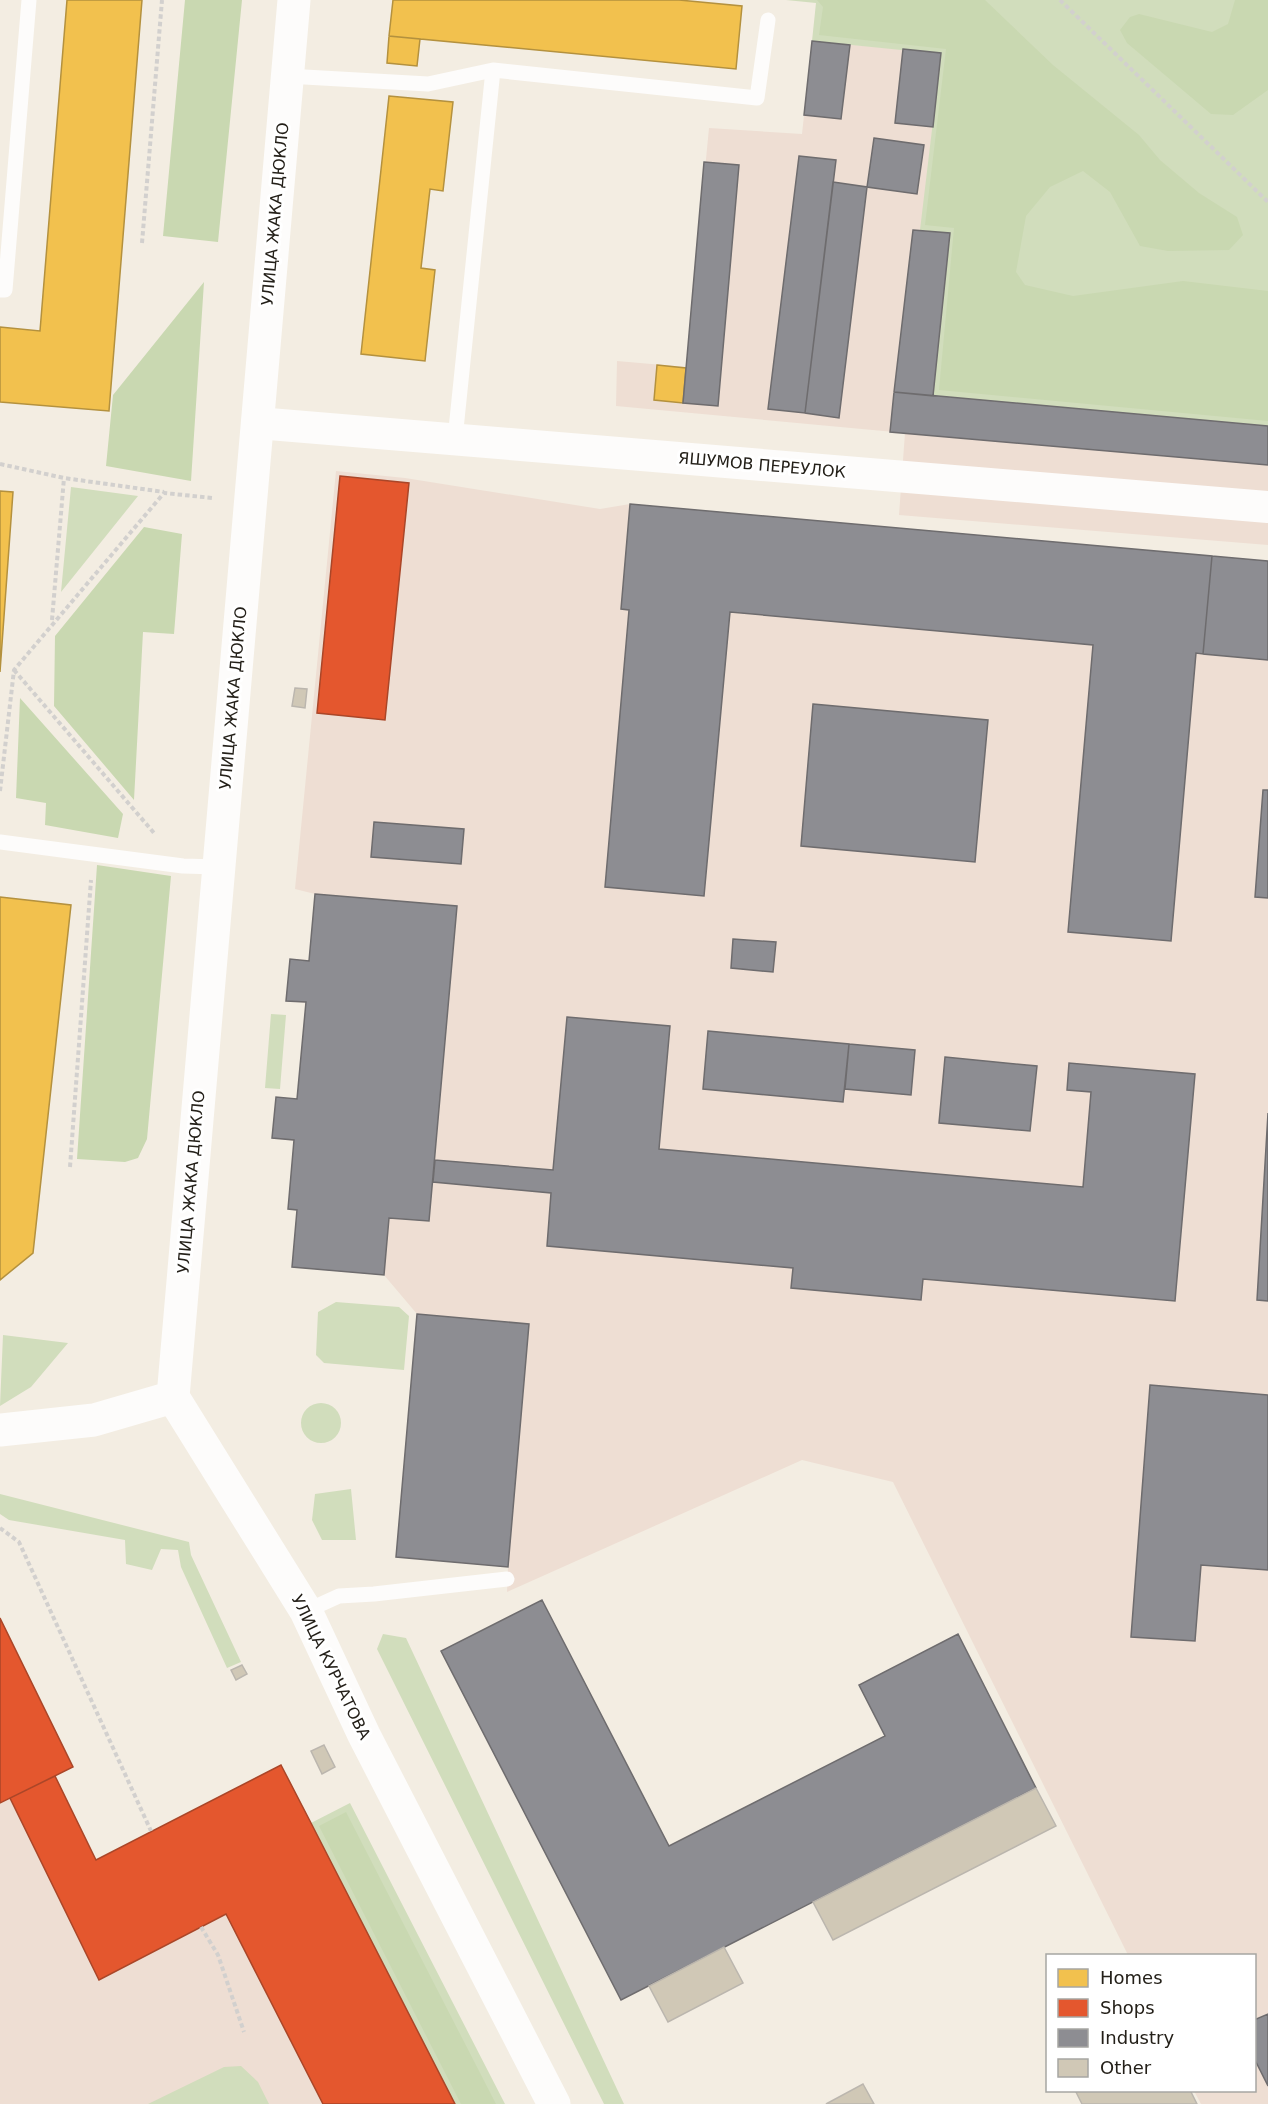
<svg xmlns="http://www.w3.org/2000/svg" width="1268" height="2104" font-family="'DejaVu Sans',sans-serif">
	<rect width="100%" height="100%" fill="#f3ede2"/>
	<path fill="#eeded3" d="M 812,41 L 941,53 L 921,230 L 950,233 L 933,396 L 1268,426 L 1268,545 L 899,515 L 905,433 L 616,406 L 617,361 L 686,367 L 709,128 L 802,134 Z
		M 336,471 L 405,478 L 600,509 L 630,504 L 1268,561 L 1268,2104 L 1201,2104 L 1194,2091 L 1254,2090 L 1254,1956 L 1128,1955 L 893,1482 L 802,1460 L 507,1592 L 508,1567 L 396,1557 L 417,1314 L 384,1275 L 292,1267 L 297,1210 L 288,1209 L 294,1141 L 272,1138 L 276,1097 L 298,1099 L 306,1003 L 286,1001 L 290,959 L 310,960 L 315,894 L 295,889 Z
		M 0,1618 L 73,1767 L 55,1776 L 96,1860 L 281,1765 L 455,2104 L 0,2104 Z"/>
	<path fill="#d1ddbc" d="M 786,0 L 1268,0 L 1268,426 L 933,396 L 950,233 L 920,230 L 941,54 L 812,41 L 816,3 Z
		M 71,487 L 138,496 L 61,592 Z
		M 271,1014 L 286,1015 L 280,1089 L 265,1088 Z
		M 336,1302 L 399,1307 L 409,1316 L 404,1370 L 324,1363 L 316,1355 L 318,1312 Z
		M 3,1335 L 68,1343 L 31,1387 L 0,1406 Z
		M301 1423a20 20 0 1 1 40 0a20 20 0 1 1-40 0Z
		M 351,1489 L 356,1540 L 322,1540 L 312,1520 L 315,1494 Z
		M 0,1494 L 189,1542 L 191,1555 L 241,1662 L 227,1668 L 181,1567 L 178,1550 L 161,1549 L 152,1570 L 126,1564 L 125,1540 L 9,1520 L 0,1514 Z
		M 383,1634 L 406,1638 L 624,2104 L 604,2104 L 377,1649 Z
		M 350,1803 L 505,2104 L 455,2104 L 311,1823 Z
		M 241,2066 L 258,2082 L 269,2104 L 148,2104 L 224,2067 Z"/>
	<path fill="#c9d8b1" d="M 185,0 L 242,0 L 218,242 L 163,236 Z
		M 817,0 L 985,0 L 1053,65 L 1139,135 L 1160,160 L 1199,193 L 1237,217 L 1243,235 L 1229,250 L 1168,251 L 1140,246 L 1110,192 L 1083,171 L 1050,187 L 1026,216 L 1016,272 L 1025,285 L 1073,296 L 1183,281 L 1268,291 L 1268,421 L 939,390 L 954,228 L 925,225 L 946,49 L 819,35 L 823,7 Z
		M 1235,0 L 1268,0 L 1268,90 L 1233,115 L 1211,114 L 1127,43 L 1120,30 L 1130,17 L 1139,14 L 1212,32 L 1228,24 Z
		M 204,282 L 191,481 L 106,466 L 113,395 Z
		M 144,527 L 182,534 L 174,634 L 143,632 L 134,800 L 54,706 L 55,636 Z
		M 20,698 L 123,814 L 118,838 L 45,825 L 46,803 L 16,798 Z
		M 97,865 L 171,876 L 147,1139 L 138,1158 L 125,1162 L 77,1159 Z
		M 346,1812 L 496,2104 L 461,2104 L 319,1826 Z"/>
	<path fill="#f2c14e" stroke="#b4913e" stroke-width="1.5" d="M 67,0 L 142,0 L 109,411 L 0,402 L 0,327 L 40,331 Z
		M 393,0 L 679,0 L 742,6 L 736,69 L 389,36 Z
		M 389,36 L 420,39 L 417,66 L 387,63 Z
		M 389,96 L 453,102 L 443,191 L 430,189 L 421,268 L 435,270 L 425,361 L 361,354 Z
		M 657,365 L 686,368 L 683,403 L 654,400 Z
		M 0,491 L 13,492 L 0,672 Z
		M 0,897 L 71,905 L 33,1253 L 0,1280 Z"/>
	<path fill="#e4572e" stroke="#aa4628" stroke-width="1.5" d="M 340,476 L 409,483 L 385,720 L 317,713 Z
		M 0,1618 L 73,1767 L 0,1803 Z
		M 281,1765 L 311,1823 L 455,2104 L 323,2104 L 226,1914 L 99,1980 L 10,1798 L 55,1776 L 96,1860 Z"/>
	<path fill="#8d8d92" stroke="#6e6c6e" stroke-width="1.5" d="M 812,41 L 850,45 L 841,119 L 804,115 Z
		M 903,49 L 941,53 L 933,127 L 895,123 Z
		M 874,138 L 924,145 L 917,194 L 867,187 Z
		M 799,156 L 836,160 L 805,413 L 768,409 Z
		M 704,162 L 739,165 L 718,406 L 683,403 Z
		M 833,182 L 867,187 L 839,418 L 805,413 Z
		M 913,230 L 950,233 L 933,396 L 894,392 Z
		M 894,392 L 1268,426 L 1268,465 L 890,432 Z
		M 630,504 L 1212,556 L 1203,654 L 1196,653 L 1171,941 L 1068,932 L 1093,645 L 730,612 L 704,896 L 605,887 L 629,610 L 621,609 Z
		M 1212,556 L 1268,561 L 1268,660 L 1203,654 Z
		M 813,704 L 988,720 L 975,862 L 801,846 Z
		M 1263,790 L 1268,790 L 1268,898 L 1255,897 Z
		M 374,822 L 464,829 L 461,864 L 371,857 Z
		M 315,894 L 457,906 L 429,1221 L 389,1218 L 384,1275 L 292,1267 L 297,1210 L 288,1209 L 294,1140 L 272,1138 L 276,1097 L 297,1099 L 306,1002 L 286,1001 L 290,959 L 309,961 Z
		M 733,939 L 776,942 L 773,972 L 731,968 Z
		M 567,1017 L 670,1026 L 659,1149 L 1083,1187 L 1091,1092 L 1067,1090 L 1069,1063 L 1195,1074 L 1175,1301 L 923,1279 L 921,1300 L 791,1288 L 793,1268 L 547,1246 L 551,1193 L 433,1182 L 435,1160 L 553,1170 Z
		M 708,1031 L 849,1044 L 843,1102 L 703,1089 Z
		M 849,1044 L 915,1050 L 911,1095 L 845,1089 Z
		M 945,1057 L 1037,1066 L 1030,1131 L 939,1123 Z
		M 1268,1113 L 1268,1301 L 1257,1300 Z
		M 417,1314 L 529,1324 L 508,1567 L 396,1557 Z
		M 1150,1385 L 1268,1395 L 1268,1570 L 1201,1565 L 1195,1641 L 1131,1637 Z
		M 542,1600 L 669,1846 L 885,1736 L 859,1685 L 958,1634 L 1036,1788 L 621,2000 L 441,1651 Z
		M 1268,2014 L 1268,2086 L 1254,2058 L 1254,2020 Z"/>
	<path fill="#d0c8b6" stroke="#bbb6ae" stroke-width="1.5" d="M 295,688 L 307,689 L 305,708 L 292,706 Z
		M 242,1665 L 247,1674 L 236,1680 L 231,1670 Z
		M 324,1745 L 335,1767 L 322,1774 L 311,1751 Z
		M 1036,1788 L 1056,1826 L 833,1940 L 813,1902 Z
		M 724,1947 L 743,1983 L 668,2022 L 649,1986 Z
		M 863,2084 L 874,2104 L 826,2104 Z
		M 1075,2090 L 1190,2090 L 1197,2104 L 1082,2104 Z"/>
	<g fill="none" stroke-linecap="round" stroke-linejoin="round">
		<path stroke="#d2d0ce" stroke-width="4" stroke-dasharray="4.5 3" stroke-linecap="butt" d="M 1060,0 L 1268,202
			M 142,243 L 162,0
			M 0,464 L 64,478 L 164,492
			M 52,620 L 64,478
			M 14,670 L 154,833
			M 0,791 L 14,670 L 164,493 L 213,498
			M 70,1167 L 91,880
			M 0,1528 L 19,1542 L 151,1831
			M 201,1927 L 218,1955 L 244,2032"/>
		<path stroke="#fdfcfb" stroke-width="15" d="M 287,76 L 428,84 L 493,70
			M 0,290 L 5,290 L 29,0
			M 455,439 L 493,70 L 757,98 L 768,20
			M 0,842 L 183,866 L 218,867
			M 306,1611 L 339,1596 L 374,1594 L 507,1579"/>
		<path stroke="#fdfcfb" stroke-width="32" d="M 257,423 L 1268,507"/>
		<path stroke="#fdfcfb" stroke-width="33" d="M 173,1397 L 294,0
			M 173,1397 L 306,1611 L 364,1735 L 554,2104
			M 0,1430 L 94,1420 L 173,1397"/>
	</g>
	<g text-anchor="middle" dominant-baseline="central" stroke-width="6" stroke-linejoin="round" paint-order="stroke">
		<g font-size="16" fill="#242019" stroke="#fff">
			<text transform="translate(275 214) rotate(-85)">УЛИЦА ЖАКА ДЮКЛО</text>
			<text transform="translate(762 465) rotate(5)">ЯШУМОВ ПЕРЕУЛОК</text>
			<text transform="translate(233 698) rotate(-85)">УЛИЦА ЖАКА ДЮКЛО</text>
			<text transform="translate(191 1182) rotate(-85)">УЛИЦА ЖАКА ДЮКЛО</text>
			<text transform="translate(331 1667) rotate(64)">УЛИЦА КУРЧАТОВА</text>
		</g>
	</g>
	<rect x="1046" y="1954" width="210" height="138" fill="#ffffff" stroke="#a7a6a3" stroke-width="1.5"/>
	<rect x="1058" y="1969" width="30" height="18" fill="#f2c14e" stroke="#a7a6a3" stroke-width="1.5"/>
	<text x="1100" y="1984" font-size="18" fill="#242019">Homes</text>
	<rect x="1058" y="1999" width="30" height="18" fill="#e4572e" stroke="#a7a6a3" stroke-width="1.5"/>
	<text x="1100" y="2014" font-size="18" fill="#242019">Shops</text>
	<rect x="1058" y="2029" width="30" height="18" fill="#8d8d92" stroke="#a7a6a3" stroke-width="1.5"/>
	<text x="1100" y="2044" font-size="18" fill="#242019">Industry</text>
	<rect x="1058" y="2059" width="30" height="18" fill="#d0c8b6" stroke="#a7a6a3" stroke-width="1.5"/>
	<text x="1100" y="2074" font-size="18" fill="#242019">Other</text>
</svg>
